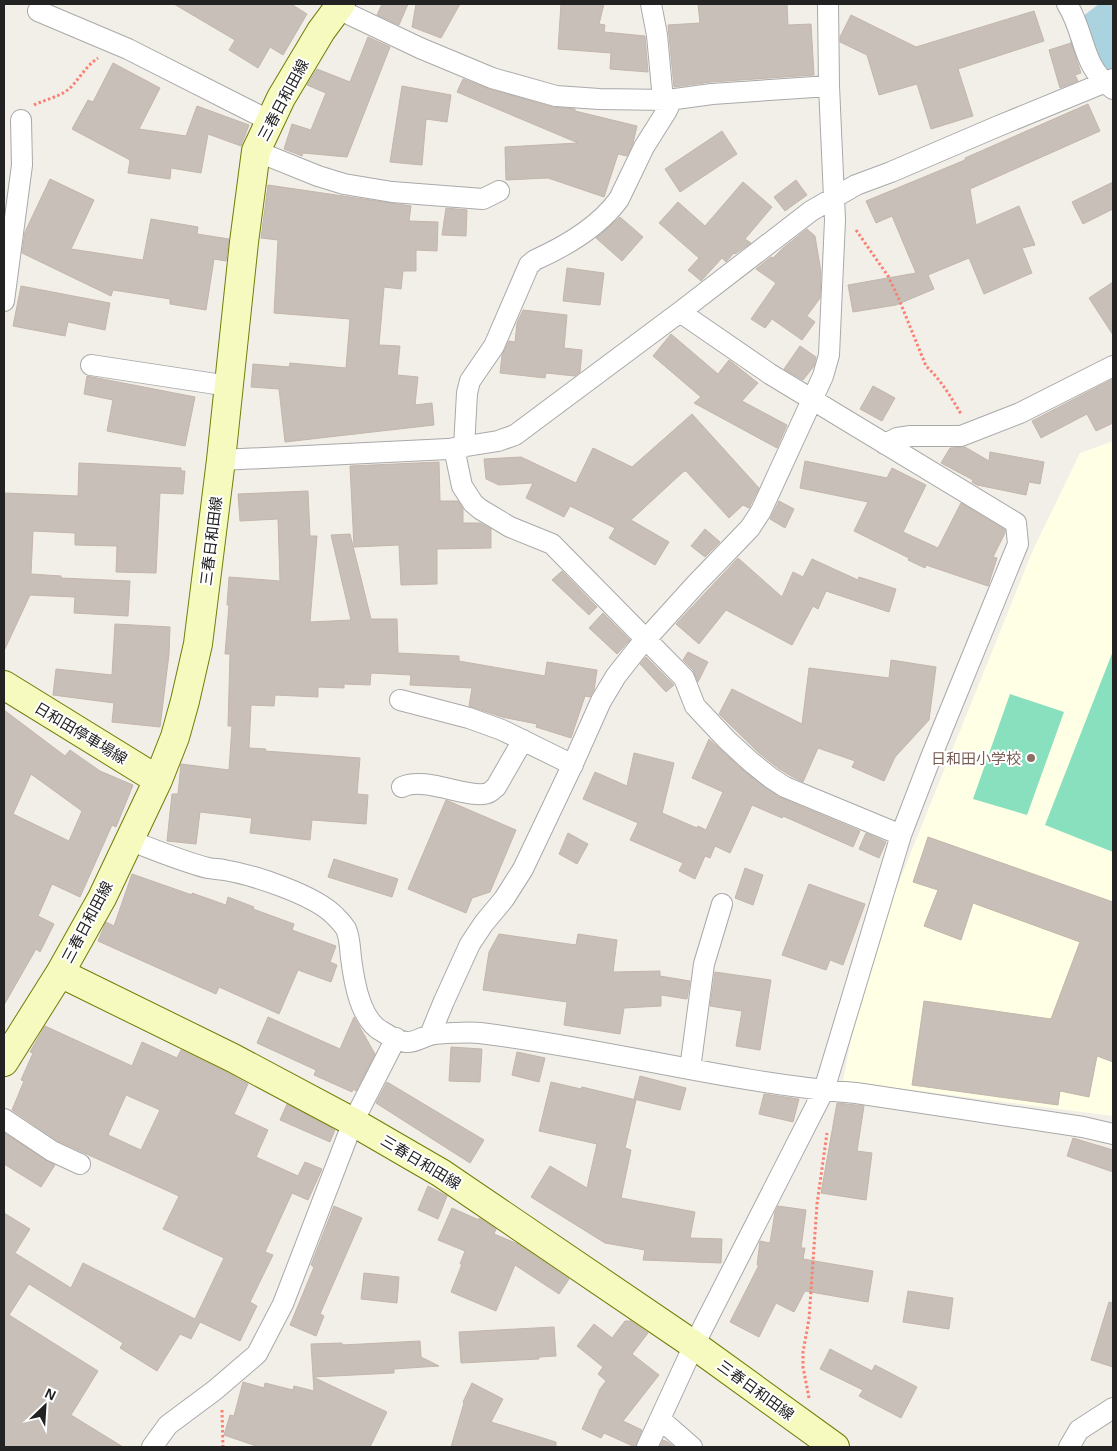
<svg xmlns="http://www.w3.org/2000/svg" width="1117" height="1451" font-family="Helvetica,'Noto Sans JP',sans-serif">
	<rect width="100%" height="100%" fill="#f2efe9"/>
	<path fill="#ffffe5" d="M 1113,441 L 1113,1116 L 843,1081 L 865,966 L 1033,550 L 1080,453 Z"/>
	<path fill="#88e0be" d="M 1113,651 L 1113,852 L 1045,825 Z
		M 1010,694 L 1064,712 L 1027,815 L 973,799 Z"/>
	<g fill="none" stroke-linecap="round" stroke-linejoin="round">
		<path stroke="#aad3df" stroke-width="41" d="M 1113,19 L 1091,36 L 1091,41 L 1113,71"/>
	</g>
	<path fill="#c7bfb8" stroke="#c4b6ab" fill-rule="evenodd" d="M 174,4 L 291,4 L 307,14 L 283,55 L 270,47 L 258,68 L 229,50 L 235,40 Z
		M 382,4 L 408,4 L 399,25 L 377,15 Z
		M 416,4 L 460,4 L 441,38 L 412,27 Z
		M 561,4 L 604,4 L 599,24 L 605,25 L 604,32 L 645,36 L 648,72 L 610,69 L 611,53 L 558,49 Z
		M 698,4 L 787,4 L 788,25 L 811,24 L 814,75 L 711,82 L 674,87 L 668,25 L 700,23 Z
		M 1034,11 L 1044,41 L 958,69 L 973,116 L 931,129 L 917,84 L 879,95 L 867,55 L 840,42 L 840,37 L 851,15 L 916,47 Z
		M 368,37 L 390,47 L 347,157 L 303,153 L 302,156 L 284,149 L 292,124 L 311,130 L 326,93 L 307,85 L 317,69 L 350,82 Z
		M 1071,43 L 1081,73 L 1075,75 L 1078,81 L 1060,88 L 1049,50 Z
		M 113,63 L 160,88 L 139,129 L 186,136 L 197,106 L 249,125 L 241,146 L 208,134 L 201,173 L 171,168 L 170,179 L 128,173 L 130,160 L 72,129 L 88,100 L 93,102 Z
		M 463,79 L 489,89 L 553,107 L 575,109 L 575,111 L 637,126 L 633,143 L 627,156 L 618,154 L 604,197 L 548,178 L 506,180 L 505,147 L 578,143 L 457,92 Z
		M 402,86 L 451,95 L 447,122 L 426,119 L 422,165 L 390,162 Z
		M 1088,104 L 1100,131 L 970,189 L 976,225 L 1019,206 L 1035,245 L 1022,248 L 1032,273 L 984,294 L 969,258 L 928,275 L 934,289 L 896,305 L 853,312 L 848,285 L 916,273 L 892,216 L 876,223 L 866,201 L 965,160 L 965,158 Z
		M 722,131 L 737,154 L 680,192 L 665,169 Z
		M 50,179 L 94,200 L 71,249 L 143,260 L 151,219 L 198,227 L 197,234 L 229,239 L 226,261 L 214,259 L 206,310 L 170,304 L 170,299 L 113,290 L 111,296 L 22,253 L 25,232 Z
		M 796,180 L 807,195 L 785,211 L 774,197 Z
		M 743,182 L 772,207 L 745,239 L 751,243 L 735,254 L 734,253 L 726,262 L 722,258 L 701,281 L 688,270 L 699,258 L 659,223 L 678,202 L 705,226 Z
		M 1113,182 L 1113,209 L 1083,224 L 1072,202 Z
		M 268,185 L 411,206 L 409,221 L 438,222 L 437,251 L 416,250 L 416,271 L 403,271 L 401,289 L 384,287 L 379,345 L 400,346 L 397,375 L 418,377 L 415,405 L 432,403 L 434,425 L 285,442 L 279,389 L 251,387 L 253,364 L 289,367 L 290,363 L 346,368 L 350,319 L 274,313 L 278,240 L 261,238 Z
		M 446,208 L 467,210 L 466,236 L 442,235 Z
		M 620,217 L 643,237 L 622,261 L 596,238 Z
		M 807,229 L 815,236 L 821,272 L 820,298 L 807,316 L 815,322 L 802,340 L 772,319 L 765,328 L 751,319 L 776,283 L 756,269 L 771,257 L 773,258 L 783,248 Z
		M 567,268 L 604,273 L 600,305 L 563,301 Z
		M 1113,282 L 1113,335 L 1089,298 Z
		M 21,286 L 110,303 L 105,330 L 68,322 L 65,336 L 13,326 Z
		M 523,310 L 567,315 L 564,348 L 582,350 L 580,372 L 575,376 L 546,373 L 545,378 L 500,373 L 502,355 L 509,341 L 515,342 L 517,323 Z
		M 671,334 L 718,374 L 729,360 L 758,383 L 742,401 L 787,425 L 777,448 L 694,403 L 701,397 L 653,356 Z
		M 800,346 L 816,357 L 814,366 L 803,380 L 784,369 Z
		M 87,376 L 195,397 L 185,446 L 107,431 L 113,400 L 84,394 Z
		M 1113,379 L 1113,423 L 1096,431 L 1087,414 L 1041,438 L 1032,421 Z
		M 873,386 L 895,398 L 882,421 L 860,409 Z
		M 692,414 L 759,488 L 749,508 L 743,505 L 729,518 L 686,471 L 683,472 L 631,520 L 669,542 L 655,565 L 609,538 L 615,528 L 570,506 L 564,517 L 526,498 L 533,483 L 499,485 L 486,479 L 484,459 L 521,457 L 576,483 L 593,448 L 632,467 Z
		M 965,447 L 989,461 L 990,452 L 1044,462 L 1040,484 L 1029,482 L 1026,495 L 977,485 L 972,482 L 973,480 L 941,463 L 950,448 Z
		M 805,461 L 887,478 L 892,468 L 926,485 L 903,532 L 938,548 L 961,503 L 1005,530 L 1005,533 L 993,557 L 997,558 L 988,586 L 926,565 L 925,568 L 908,560 L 909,558 L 854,531 L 868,502 L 800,488 Z
		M 439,462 L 440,501 L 458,501 L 463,509 L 463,523 L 480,523 L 491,529 L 491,548 L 437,549 L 437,584 L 401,585 L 399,545 L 354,547 L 350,466 Z
		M 79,463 L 181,468 L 181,471 L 185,471 L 183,494 L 160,493 L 156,573 L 116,572 L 117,546 L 75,545 L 75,533 L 33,531 L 31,574 L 61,576 L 61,578 L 130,581 L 128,616 L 74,613 L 75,597 L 30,595 L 4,651 L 4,493 L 78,496 Z
		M 308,491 L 310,536 L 317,536 L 310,622 L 351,620 L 331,535 L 350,534 L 371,619 L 397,619 L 398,653 L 459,656 L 459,661 L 545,676 L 547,662 L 597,670 L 594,690 L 590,697 L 585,696 L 571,738 L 536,727 L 537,724 L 502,717 L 469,706 L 472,688 L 410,685 L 411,675 L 371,673 L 370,685 L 344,684 L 344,688 L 318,687 L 318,697 L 275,695 L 274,706 L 251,705 L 249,748 L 266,749 L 265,751 L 360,758 L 357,794 L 368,795 L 366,824 L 312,820 L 310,840 L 250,833 L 252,818 L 200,812 L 196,844 L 167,841 L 172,794 L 178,794 L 181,764 L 229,770 L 232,726 L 228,726 L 230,654 L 225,654 L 229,605 L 227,605 L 229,577 L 280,581 L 278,519 L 240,521 L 238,494 Z
		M 779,501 L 794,509 L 785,528 L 770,519 Z
		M 705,529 L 720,542 L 705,557 L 691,546 Z
		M 738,558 L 782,597 L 793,572 L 803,577 L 812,559 L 858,580 L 859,577 L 896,589 L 889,612 L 826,591 L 818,609 L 813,606 L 792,645 L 726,610 L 699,644 L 676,624 Z
		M 562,571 L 597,607 L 589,615 L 552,580 Z
		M 603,613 L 630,640 L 617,654 L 589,628 Z
		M 115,624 L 170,627 L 169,654 L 160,727 L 112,722 L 114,703 L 53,695 L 56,669 L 112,675 Z
		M 688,652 L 708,662 L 698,682 L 693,670 L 683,660 Z
		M 646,657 L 674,685 L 666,692 L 640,664 Z
		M 891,660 L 936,667 L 929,720 L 895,757 L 884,781 L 852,767 L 855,761 L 818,748 L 803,782 L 791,776 L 778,768 L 759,753 L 719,714 L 732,689 L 802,724 L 809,668 L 889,678 Z
		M 4,710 L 65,756 L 70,750 L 100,771 L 133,785 L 116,827 L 112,825 L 80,897 L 52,884 L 38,916 L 54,924 L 40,952 L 36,949 L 4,1005 ZM 31,774 L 82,811 L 69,841 L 13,814 Z
		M 709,739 L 744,771 L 779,797 L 860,831 L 853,847 L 783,816 L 782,818 L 752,805 L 730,853 L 715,846 L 710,858 L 705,856 L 695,879 L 679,871 L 683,863 L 630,840 L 638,823 L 583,799 L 595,772 L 627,786 L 634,753 L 674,763 L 662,813 L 697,828 L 698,826 L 706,830 L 723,792 L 692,778 Z
		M 446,800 L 516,830 L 490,892 L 472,898 L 466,913 L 408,889 Z
		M 568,833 L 588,844 L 577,864 L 559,854 Z
		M 866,833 L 886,842 L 879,858 L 859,849 Z
		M 928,837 L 1113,902 L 1113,1062 L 1097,1056 L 1089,1097 L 1060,1091 L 1058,1105 L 912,1085 L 924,1001 L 1051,1019 L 1080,942 L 973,903 L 961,940 L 924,926 L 938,890 L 913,882 Z
		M 334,859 L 398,879 L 392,897 L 328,877 Z
		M 745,868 L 763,875 L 753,905 L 735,898 Z
		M 132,874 L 192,895 L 192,893 L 226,905 L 228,897 L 254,907 L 253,909 L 294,924 L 292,930 L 336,946 L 330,962 L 337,965 L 331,982 L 298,970 L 279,1014 L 219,987 L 216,994 L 98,941 L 106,922 L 114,926 Z
		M 809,884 L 865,904 L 843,965 L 830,960 L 826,970 L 782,955 Z
		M 499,934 L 576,945 L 578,934 L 617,940 L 613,972 L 660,971 L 660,976 L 690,981 L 687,999 L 661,995 L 661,1006 L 624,1008 L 620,1034 L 564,1025 L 567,1002 L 483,990 L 489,952 Z
		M 715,972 L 771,980 L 760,1050 L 736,1046 L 742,1011 L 710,1006 Z
		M 268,1017 L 340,1049 L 354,1017 L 375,1054 L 356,1091 L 353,1089 L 352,1092 L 314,1075 L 316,1070 L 257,1043 Z
		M 45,1026 L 132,1066 L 142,1042 L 177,1058 L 181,1050 L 226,1072 L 248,1084 L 234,1114 L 268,1130 L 256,1157 L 298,1176 L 305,1162 L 322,1169 L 308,1200 L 292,1193 L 265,1252 L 273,1255 L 250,1302 L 257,1306 L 240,1341 L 200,1322 L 191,1339 L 180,1334 L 157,1371 L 120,1348 L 123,1343 L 29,1284 L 9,1315 L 98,1371 L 71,1415 L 123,1447 L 4,1447 L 4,1213 L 30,1229 L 15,1253 L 71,1288 L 83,1263 L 195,1319 L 224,1258 L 163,1229 L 179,1196 L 58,1141 L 12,1110 L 24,1081 L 21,1080 L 33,1053 L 30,1052 ZM 126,1095 L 160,1110 L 141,1150 L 108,1135 Z
		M 451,1047 L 482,1049 L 480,1082 L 449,1081 Z
		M 517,1052 L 545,1058 L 539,1082 L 512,1075 Z
		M 640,1076 L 686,1088 L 680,1110 L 634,1099 Z
		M 387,1082 L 484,1140 L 470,1163 L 376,1103 Z
		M 551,1082 L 581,1089 L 582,1087 L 636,1100 L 625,1148 L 631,1150 L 621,1198 L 695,1212 L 690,1238 L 722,1239 L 721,1263 L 643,1260 L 645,1250 L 605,1243 L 531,1197 L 550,1166 L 587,1188 L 597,1144 L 539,1131 Z
		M 764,1094 L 799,1099 L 793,1122 L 759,1114 Z
		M 837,1103 L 864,1106 L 857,1151 L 872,1153 L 866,1200 L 821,1193 Z
		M 287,1104 L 335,1130 L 330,1142 L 280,1120 Z
		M 4,1133 L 55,1165 L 41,1187 L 4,1164 Z
		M 1073,1138 L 1113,1150 L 1113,1172 L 1067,1156 Z
		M 428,1186 L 447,1196 L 438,1219 L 418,1210 Z
		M 334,1206 L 362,1218 L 320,1314 L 324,1316 L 316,1336 L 290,1325 L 314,1267 L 311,1265 Z
		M 778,1206 L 806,1210 L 801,1248 L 805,1248 L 803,1259 L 873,1271 L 868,1302 L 805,1291 L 794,1312 L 776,1303 L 759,1337 L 730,1322 L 759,1265 L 757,1265 L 760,1241 L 770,1243 L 775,1212 Z
		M 452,1208 L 479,1220 L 479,1218 L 496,1229 L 494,1234 L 518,1244 L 569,1279 L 559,1294 L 515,1265 L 496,1311 L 451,1292 L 462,1264 L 460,1264 L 465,1251 L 438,1240 Z
		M 364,1273 L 399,1277 L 397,1303 L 361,1299 Z
		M 908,1291 L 953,1298 L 949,1329 L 903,1322 Z
		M 1109,1302 L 1113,1303 L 1113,1367 L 1091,1360 Z
		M 625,1321 L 631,1321 L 648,1333 L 632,1354 L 659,1375 L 623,1421 L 642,1430 L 635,1447 L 604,1433 L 601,1438 L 582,1429 L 600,1389 L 606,1381 L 598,1374 L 603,1367 L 577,1346 L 594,1324 L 612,1338 Z
		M 554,1327 L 556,1356 L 539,1357 L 539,1359 L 461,1363 L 459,1332 Z
		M 420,1341 L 421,1357 L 439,1366 L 394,1369 L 394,1373 L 313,1377 L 387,1412 L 370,1447 L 259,1447 L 224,1435 L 230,1415 L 234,1416 L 243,1382 L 264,1388 L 265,1383 L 293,1390 L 294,1386 L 314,1391 L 311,1344 L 342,1343 L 342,1345 Z
		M 830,1349 L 872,1371 L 875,1365 L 917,1387 L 901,1418 L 859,1396 L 863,1390 L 820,1369 Z
		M 472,1383 L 503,1399 L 491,1422 L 556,1442 L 556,1447 L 451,1447 L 464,1403 L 463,1402 Z
		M 663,1440 L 668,1442 L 674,1447 L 660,1447 Z"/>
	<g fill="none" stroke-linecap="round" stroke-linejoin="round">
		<g stroke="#a9a9a9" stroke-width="22">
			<path id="minor" d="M 651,4 L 657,35 L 663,100
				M 1067,4 C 1086,34 1081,67 1113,89
				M 338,9 L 420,48 L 492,78 L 556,96 L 599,99 L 668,100 L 712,94 L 829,86
				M 38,11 L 128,49 L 270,121
				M 256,151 L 318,176 L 344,184 L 392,192 L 483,199 L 499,191
				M 4,301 L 22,165 L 21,120
				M 91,365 L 229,386
				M 885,444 L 897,438 L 911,436 L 961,436 L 1020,413 L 1113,366
				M 464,447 L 467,393 L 470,381 L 494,346 L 529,265 L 535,260 C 566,246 599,227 619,199 L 644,147 L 666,112 L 669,106 L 668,100
				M 454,448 L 462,486 L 473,503 L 480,509 L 510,527 L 552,544 L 684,678 L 695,706 L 727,740 L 751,762 L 771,778 L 785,787 L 901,835
				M 221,460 L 448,449 L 498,441 L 515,435 L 680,312 L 811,211 L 856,185 L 891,172 L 996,127 L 1113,79
				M 400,700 L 469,718 L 502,730 L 573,765
				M 402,787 C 426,775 473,802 490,792 C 491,792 495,787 496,787 L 523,740
				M 129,840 C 155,850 181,861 208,868 C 213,869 219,869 224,870 C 254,875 315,895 335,916 C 339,920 343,924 346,929 C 350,938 350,949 351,958 C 354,981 360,1021 383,1032 C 389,1036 399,1041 406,1042 C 415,1043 422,1037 430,1035 C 437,1033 472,1032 480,1033 C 605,1048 729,1083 856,1093 L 1083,1127 L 1113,1134
				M 430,1035 L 444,1001 L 470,944 L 484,923 L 504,899 L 523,869 L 572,766 L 601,701 L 616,676 L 638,648 L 696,584 L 750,528 L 761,511 L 823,376 L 829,355 L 835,220 L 829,86 L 828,4
				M 690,1069 L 704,964 L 722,904
				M 4,1119 L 52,1151 L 80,1164
				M 660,1419 L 692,1447
				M 152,1447 L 168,1425 L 215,1390 L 257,1354 L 283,1304 L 353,1122 L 396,1038
				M 647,1447 L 694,1345 L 824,1090 L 901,835 L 931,757 L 1018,544 L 1016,523 L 770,374 L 680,312
				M 1069,1447 L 1079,1430 L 1113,1408"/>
		</g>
		<g stroke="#707d05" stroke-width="30">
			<path id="secondary" d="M 4,685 L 158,780
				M 60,973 L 233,1058 L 353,1122 L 441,1173 L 694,1345 L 835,1447
				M 4,1062 L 60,973 L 102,898 L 158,780 L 175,737 L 185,701 L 198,644 L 221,460 L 244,242 L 256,151 L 281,98 L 321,31 L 341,4"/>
		</g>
		<path stroke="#fa8072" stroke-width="3" stroke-dasharray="2.5 2.5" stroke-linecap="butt" d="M 34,105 C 46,99 60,97 70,88 C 80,78 86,66 98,58
			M 856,230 L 888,276 L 898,297 L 926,366 C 941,380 951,397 961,414
			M 809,1398 L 803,1367 L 803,1352 L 809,1319 L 817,1204 L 827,1133
			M 222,1410 L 223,1447"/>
		<use href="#minor" stroke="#fff" stroke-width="20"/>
		<use href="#secondary" stroke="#f7fabf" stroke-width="28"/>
	</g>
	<circle fill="#8d6e63" stroke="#fff" stroke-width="2" cx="1031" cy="758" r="5"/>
	<g text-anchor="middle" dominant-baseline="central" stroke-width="4" stroke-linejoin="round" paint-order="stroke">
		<g font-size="15" fill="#222" stroke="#fff">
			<text transform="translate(283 100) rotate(-62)">三春日和田線</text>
			<text transform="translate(211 541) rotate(-83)">三春日和田線</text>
			<text transform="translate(81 733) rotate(31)">日和田停車場線</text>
			<text transform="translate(87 922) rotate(-62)">三春日和田線</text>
			<text transform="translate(421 1162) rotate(31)">三春日和田線</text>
			<text transform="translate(756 1390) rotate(36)">三春日和田線</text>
		</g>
		<g font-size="15" fill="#785e54" stroke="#fff" text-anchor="end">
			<text x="1021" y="758">日和田小学校</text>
		</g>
	</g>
	<rect width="1117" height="1451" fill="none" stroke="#222222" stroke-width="10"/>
	<g transform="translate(45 1406) rotate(25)" stroke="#ffffff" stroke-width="4" paint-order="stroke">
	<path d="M0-4L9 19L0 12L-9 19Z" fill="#222222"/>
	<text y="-8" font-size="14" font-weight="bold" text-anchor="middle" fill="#222222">N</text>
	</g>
</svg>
